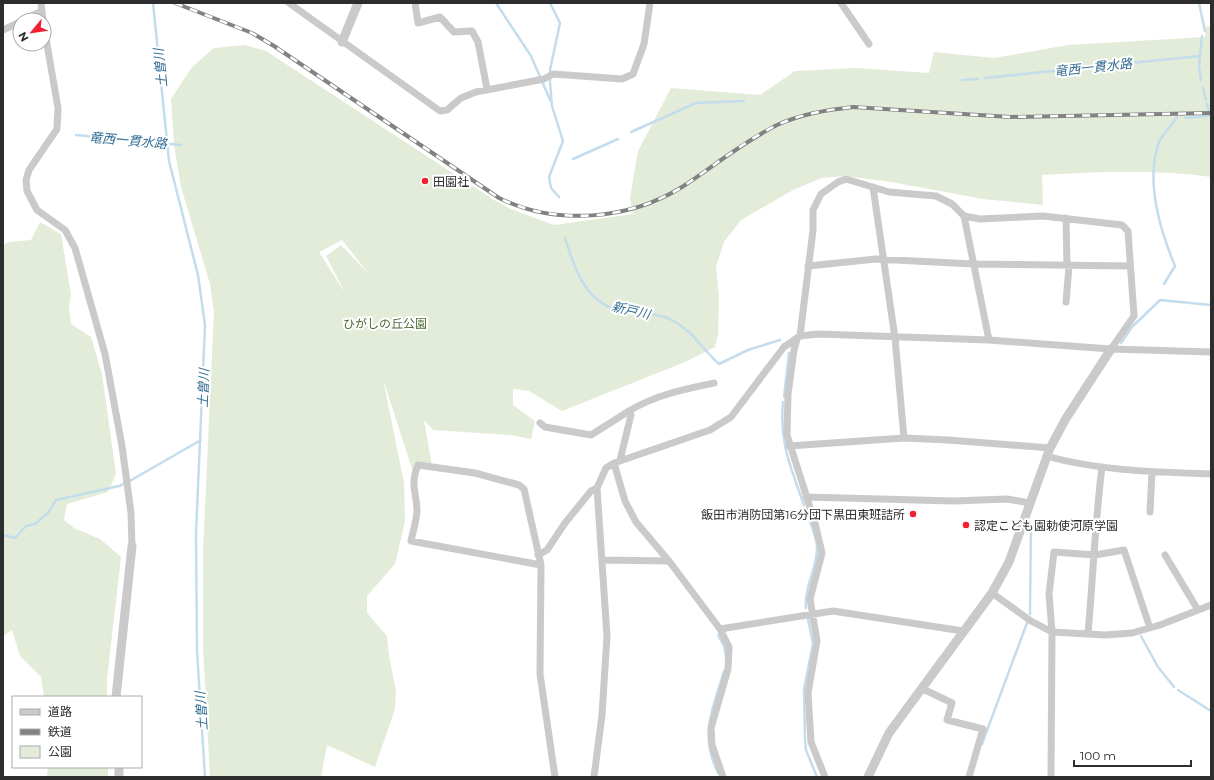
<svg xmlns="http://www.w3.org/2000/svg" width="1214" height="780" font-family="Montserrat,'Noto Sans JP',sans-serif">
	<rect width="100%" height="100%" fill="#fff"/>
	<path fill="#e3ecd9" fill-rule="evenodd" d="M 1211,26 L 1211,177 C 1156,169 1097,172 1042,175 L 1043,205 L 983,199 L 891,182 L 846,176 L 822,178 L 793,190 L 741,220 L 724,242 L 716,267 L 719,297 L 718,335 L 715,347 L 685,362 L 562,411 L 529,391 L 513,389 L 513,405 L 535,421 L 531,439 L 510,435 L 433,430 L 424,420 L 432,466 L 418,465 L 414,475 L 383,379 L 404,483 L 405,521 L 395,564 L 367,596 L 367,613 L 387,636 L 389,656 L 396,691 L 395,709 L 375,767 L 327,745 L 321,777 L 210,777 L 203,647 L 203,551 L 214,311 L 210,284 L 181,187 L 174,145 L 171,99 L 192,67 L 214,48 L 245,45 L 266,51 L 494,200 L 511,209 L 554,225 L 633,214 L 630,198 L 638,151 L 671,88 L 760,95 L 795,71 L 856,68 L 929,73 L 934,52 L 994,58 L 1068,45 L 1205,37 L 1206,27 ZM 342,240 L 369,274 L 341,245 L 326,256 L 345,293 L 319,252 Z
		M 40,222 L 61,234 L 71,295 L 69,306 L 71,324 L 91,337 L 102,374 L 116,474 L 108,492 L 67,504 L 64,520 L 74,528 L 100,539 L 121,557 L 107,679 L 107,697 L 44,697 L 41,677 L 20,656 L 12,630 L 3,636 L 3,245 L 9,242 L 31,240 Z
		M 48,767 L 108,767 L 108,777 L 47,777 Z"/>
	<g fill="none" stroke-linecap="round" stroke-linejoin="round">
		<path stroke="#c3dded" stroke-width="2.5" d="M 153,3 L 169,161 L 198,275 L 205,325 L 196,533 L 197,651 L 205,777
			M 496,3 L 531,56 L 551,102
			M 550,3 L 560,23 L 550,70 L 550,82 L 552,106 L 563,141 L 549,177 L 551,188 L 559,197
			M 1199,3 L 1205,31
			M 985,78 L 1200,56
			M 962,80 L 978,79
			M 1201,80 L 1199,66 L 1202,36
			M 1203,88 L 1206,100
			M 1207,104 L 1209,111
			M 1185,118 L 1210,116
			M 631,132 L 696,103 L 744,101
			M 76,135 L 181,145
			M 573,159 L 618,139
			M 565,238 C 575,271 587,307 627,312 C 642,314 658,313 672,320 C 692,330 703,350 719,364 L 748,350 L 780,340
			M 1164,284 L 1175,266 C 1160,230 1145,181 1159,142 C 1163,134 1172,125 1177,117
			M 1121,343 L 1132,327 L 1160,300 L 1211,305
			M 784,397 L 789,353
			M 783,402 C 779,443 791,468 804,505
			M 3,535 L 15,538 L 26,526 L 35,524 L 48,513 L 56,500 L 119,486 L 128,482 L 201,440
			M 806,608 C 804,586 818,568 817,546 C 816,535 810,523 807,513
			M 1030,614 L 1031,524
			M 808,619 L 813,644 L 804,689 L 805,739 L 806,750 L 817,777
			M 718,635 L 724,646 L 726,656
			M 1141,636 L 1158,667 L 1174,687
			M 1178,690 L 1211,711
			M 982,744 L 1027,623
			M 718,773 C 699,734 713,709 724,671"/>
		<path stroke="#cacaca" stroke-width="7" d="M 41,3 L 43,20
			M 289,3 L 440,111 L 447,110 L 461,98 L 476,92 L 544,79 L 553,74 L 622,79 L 633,74 L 644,44 L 650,3
			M 415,3 L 418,23 L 440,17 L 454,32 L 472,31 L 478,42 L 487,89
			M 841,3 L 869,44
			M 24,20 L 42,11
			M 44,27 L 58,108 L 57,129 L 29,170 L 26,180 L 27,191 L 37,210 L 65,230 L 75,248 L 105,354 L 122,446 L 131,513 L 132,546
			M 3,30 L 20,22
			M 873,187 L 895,338 L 904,438
			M 964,216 L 989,340
			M 1066,218 L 1067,266
			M 808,266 L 876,259 L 973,264 L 1130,266
			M 1066,302 L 1069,266
			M 800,336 L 818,334 L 989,340 L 1111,349 L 1211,352
			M 797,339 L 794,350 L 788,394 L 787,435 L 815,523 L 822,553 L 810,599 L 817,641 L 808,693 L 811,742 L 825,777
			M 629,411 C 655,395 685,389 714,383
			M 540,423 L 545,427 L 591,435 L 629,411 L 631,415 L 620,460
			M 789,446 L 904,438 L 948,440 L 1050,448
			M 1046,456 C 1100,471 1156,472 1211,474
			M 614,463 L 625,501 L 636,522 L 669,561 L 720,629 L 729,647 L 728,669 L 711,728 L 712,745 L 723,777
			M 806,497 L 954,501 L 1007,499 L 1030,503
			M 1150,512 L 1152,472
			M 538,555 L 547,550 L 565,523 L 591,491 L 597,488
			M 1165,555 L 1198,610
			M 602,560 L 669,561
			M 541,565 L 411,541 C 413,531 417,520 417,509 C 416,491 410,484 418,465 L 475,473 L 519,485 L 524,489 L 541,565 L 540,674 L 555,777
			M 992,593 L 1031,621 L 1052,632 L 1105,635 L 1132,633 L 1160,625 L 1211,605
			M 720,629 L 833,611 L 963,631
			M 1088,633 C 1093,578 1095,522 1102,467
			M 921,688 L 952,703 L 947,720 L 983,729 L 969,777
			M 594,777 L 602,715 L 607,636 L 597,488 L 606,468 L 614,463 L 710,430 L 731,417 L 784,347 L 800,336 L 813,230 L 813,210 L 821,194 L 838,182 L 846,179 L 889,192 L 936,196 L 952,204 L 964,216 L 980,219 L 1043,216 L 1122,225 L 1128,231 L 1134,316 L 1111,349
			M 1051,777 L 1052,632 L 1049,594 L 1054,552 L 1095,555 L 1124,550 L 1150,628"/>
		<path stroke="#cacaca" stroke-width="9" d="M 342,42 L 358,3
			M 116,697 L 132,546
			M 119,767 L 119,777
			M 868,777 L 889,733 L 992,593 L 1009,562 L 1050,448 L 1065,420 L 1111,349"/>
		<g stroke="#828282" stroke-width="4">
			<path id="rail" d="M 175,3 L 252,33 L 274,46 L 499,198 C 556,226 629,220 682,187 C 714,166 743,142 777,125 C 801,114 827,110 853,107 L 1010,117 L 1211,113"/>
		</g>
		<use href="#rail" stroke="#fff" stroke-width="2.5" stroke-dasharray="8" stroke-linecap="butt"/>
	</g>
	<g fill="#f2212f" stroke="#fff" stroke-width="1.5">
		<circle cx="425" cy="181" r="4"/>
		<circle cx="913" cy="514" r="4"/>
		<circle cx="966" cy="525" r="4"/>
	</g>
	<g text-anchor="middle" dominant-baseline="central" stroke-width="4" stroke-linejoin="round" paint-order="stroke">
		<g font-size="12" fill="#2d2d2d" stroke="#fff" text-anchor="start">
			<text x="433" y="181">田園社</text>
			<text x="905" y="514" text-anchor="end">飯田市消防団第16分団下黒田東班詰所</text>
			<text x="974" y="525">認定こども園勅使河原学園</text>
		</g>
		<g font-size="12" fill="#4f6b37" stroke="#fff">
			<text x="385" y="323">ひがしの丘公園</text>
		</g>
		<g font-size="13" font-style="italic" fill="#356f94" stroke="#fff">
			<text transform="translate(1093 67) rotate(-6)">竜西一貫水路</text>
			<text transform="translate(160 68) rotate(-96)">土曽川</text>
			<text transform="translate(128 140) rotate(5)">竜西一貫水路</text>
			<text transform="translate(631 310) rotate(13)">新戸川</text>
			<text transform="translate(203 388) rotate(-88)">土曽川</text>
			<text transform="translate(201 711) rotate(-94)">土曽川</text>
		</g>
	</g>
	<rect width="1214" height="780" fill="none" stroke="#2d2d2d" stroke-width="8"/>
	<rect x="12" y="696" width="130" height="72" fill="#ffffff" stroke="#ababab"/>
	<rect x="20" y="709" width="20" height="6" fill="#cacaca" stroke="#ababab"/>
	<text x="48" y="716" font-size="12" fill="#2d2d2d">道路</text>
	<rect x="20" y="729" width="20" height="6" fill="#828282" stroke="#ababab"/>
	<text x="48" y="736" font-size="12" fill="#2d2d2d">鉄道</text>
	<rect x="20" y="746" width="20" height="12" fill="#e3ecd9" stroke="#ababab"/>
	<text x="48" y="756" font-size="12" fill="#2d2d2d">公園</text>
	<g transform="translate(32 32) rotate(241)"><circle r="19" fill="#ffffff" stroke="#ababab"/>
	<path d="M0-3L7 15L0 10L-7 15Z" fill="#f2212f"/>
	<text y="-6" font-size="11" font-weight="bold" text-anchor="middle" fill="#2d2d2d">N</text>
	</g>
	<path d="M1074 760v6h117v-6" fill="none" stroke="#2d2d2d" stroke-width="2"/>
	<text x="1080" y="760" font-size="12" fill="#2d2d2d" stroke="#ffffff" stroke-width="3" paint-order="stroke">100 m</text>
</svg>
